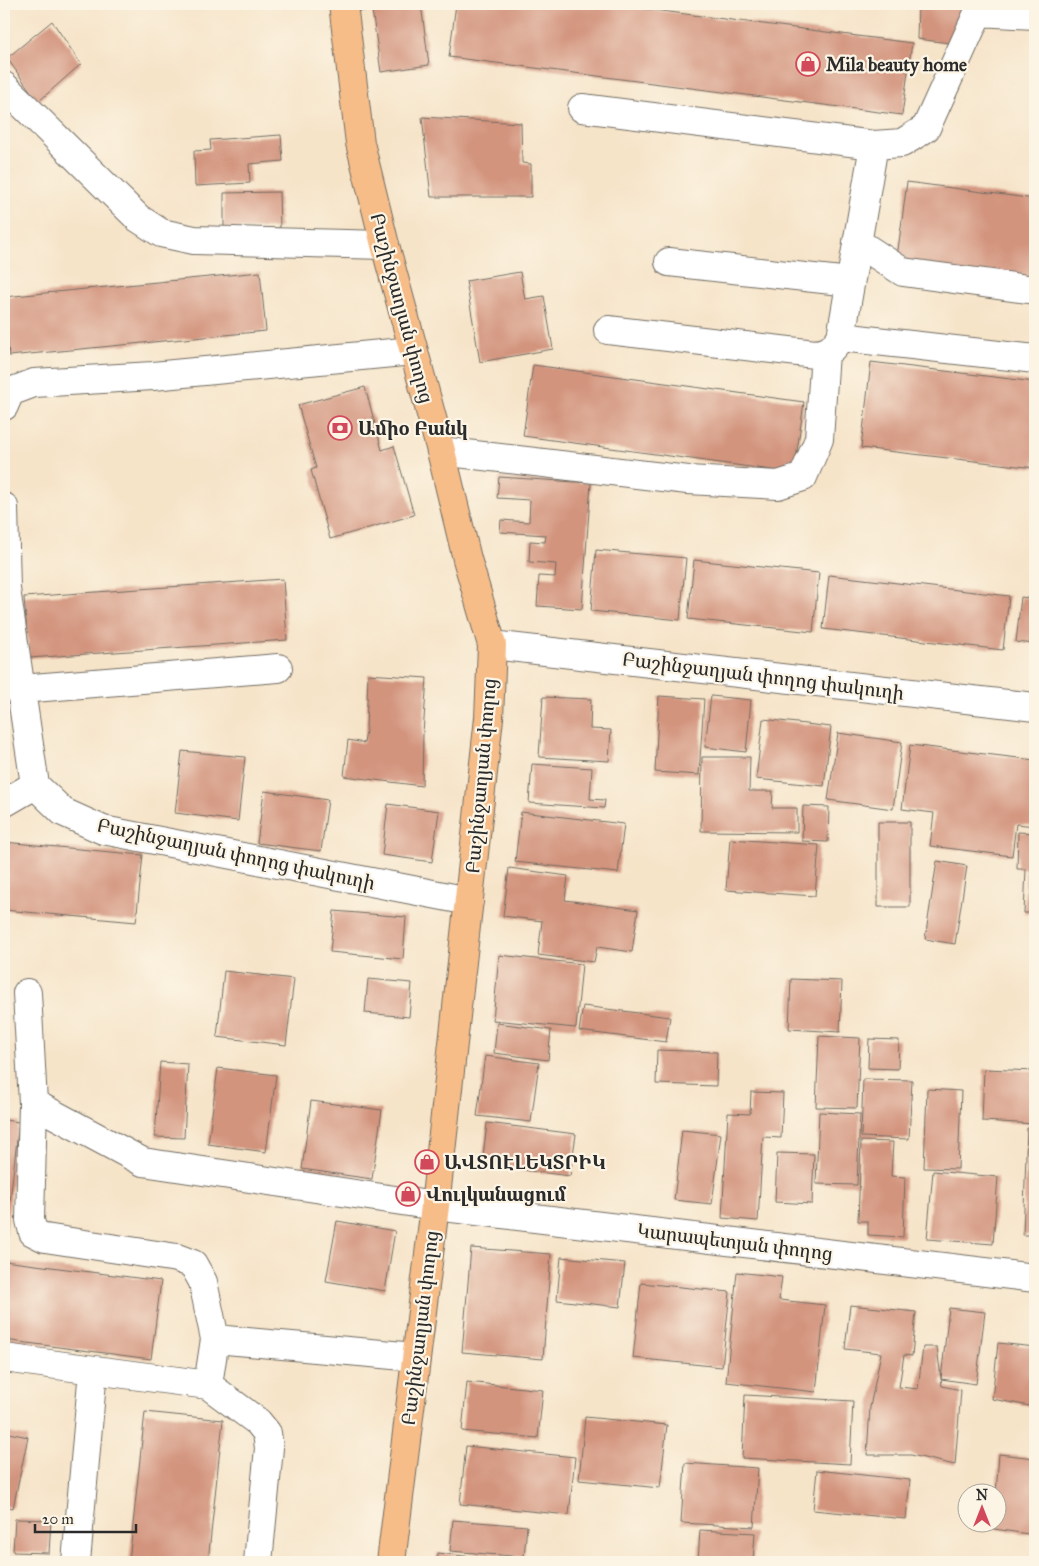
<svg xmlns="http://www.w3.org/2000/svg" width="1039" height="1566" font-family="'IM FELL Great Primer','Noto Serif Armenian',serif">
	<rect width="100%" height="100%" fill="#fcf5e5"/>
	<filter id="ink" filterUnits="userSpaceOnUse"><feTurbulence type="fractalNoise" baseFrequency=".02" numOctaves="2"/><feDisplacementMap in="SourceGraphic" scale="10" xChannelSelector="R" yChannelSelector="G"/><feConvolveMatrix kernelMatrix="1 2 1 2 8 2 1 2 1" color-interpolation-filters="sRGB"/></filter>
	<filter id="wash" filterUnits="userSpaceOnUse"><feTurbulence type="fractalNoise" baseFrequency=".0096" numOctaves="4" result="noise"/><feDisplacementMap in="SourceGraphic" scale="20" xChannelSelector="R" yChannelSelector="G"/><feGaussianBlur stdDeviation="1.12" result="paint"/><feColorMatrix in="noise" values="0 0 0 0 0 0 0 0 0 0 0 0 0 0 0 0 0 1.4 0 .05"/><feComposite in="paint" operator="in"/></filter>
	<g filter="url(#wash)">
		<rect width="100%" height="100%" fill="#f6e4c9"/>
		<g id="blocks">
			<path fill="#d3947e" d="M 162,4 L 207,4 L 207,6 L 162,9 Z
				M 352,4 L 408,4 L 409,5 L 421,4 L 429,65 L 381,72 L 372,10 L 353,12 Z
				M 456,4 L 607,4 L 912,43 L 902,115 L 449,57 Z
				M 918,4 L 975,4 L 958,44 L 917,39 Z
				M 52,21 L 81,64 L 38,102 L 7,58 Z
				M 422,117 L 521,123 L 522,163 L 531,164 L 531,197 L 431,197 Z
				M 281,135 L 283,161 L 249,164 L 250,183 L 195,186 L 194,151 L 211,150 L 210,140 Z
				M 907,182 L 1035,199 L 1035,283 L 896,265 Z
				M 279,192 L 280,228 L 224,229 L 224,193 Z
				M 260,272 L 266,331 L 9,356 L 4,297 Z
				M 520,272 L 525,299 L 544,296 L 553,349 L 480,362 L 466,281 Z
				M 871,362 L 1035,382 L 1035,468 L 861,448 Z
				M 533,365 L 804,402 L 794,473 L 523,436 Z
				M 365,387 L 382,450 L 394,446 L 414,515 L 330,539 L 311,470 L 316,468 L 298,405 Z
				M 499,477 L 591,483 L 582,609 L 537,606 L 539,576 L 555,577 L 556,564 L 529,562 L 530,541 L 545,542 L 546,535 L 500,532 L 501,520 L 529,522 L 530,500 L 497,498 Z
				M 596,550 L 686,558 L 680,620 L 591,611 Z
				M 694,560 L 819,573 L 813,632 L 688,619 Z
				M 829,575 L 1009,596 L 1003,650 L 823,629 Z
				M 283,579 L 287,640 L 29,658 L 24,597 Z
				M 1021,597 L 1035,599 L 1035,644 L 1016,642 Z
				M 368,674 L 427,678 L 423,733 L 422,786 L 344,776 L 348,740 L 364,743 L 366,730 Z
				M 659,696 L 704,699 L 699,775 L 655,772 Z
				M 711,696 L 751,700 L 746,752 L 705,747 Z
				M 543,697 L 591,699 L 590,729 L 611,730 L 609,761 L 539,757 Z
				M 763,719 L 831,727 L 824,786 L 756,779 Z
				M 838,733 L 902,742 L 893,809 L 828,800 Z
				M 910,745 L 1035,760 L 1035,826 L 1016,824 L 1012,856 L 930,846 L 934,813 L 902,809 Z
				M 182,751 L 245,757 L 238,821 L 175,813 Z
				M 702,757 L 750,757 L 749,791 L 773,791 L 772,808 L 797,808 L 797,832 L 701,831 Z
				M 532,764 L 592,768 L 590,799 L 605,800 L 604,808 L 529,803 Z
				M 264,791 L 328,800 L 321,851 L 257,843 Z
				M 388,804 L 439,811 L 432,862 L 382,855 Z
				M 803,806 L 829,807 L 828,842 L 802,841 Z
				M 521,812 L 624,824 L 618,873 L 515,862 Z
				M 878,822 L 910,822 L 910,907 L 878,907 Z
				M 1018,832 L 1035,833 L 1035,913 L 1024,913 L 1026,869 L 1017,869 Z
				M 730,839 L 819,845 L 815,896 L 726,890 Z
				M 4,842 L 143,855 L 136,922 L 4,910 Z
				M 937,861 L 967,866 L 955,944 L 925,939 Z
				M 509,868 L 568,876 L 565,900 L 638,910 L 632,952 L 597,947 L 594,962 L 538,955 L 542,921 L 503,916 Z
				M 334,911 L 406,917 L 403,959 L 330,952 Z
				M 499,955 L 582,964 L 576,1028 L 493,1020 Z
				M 224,971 L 294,979 L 286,1045 L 217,1037 Z
				M 368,979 L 412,983 L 409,1017 L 365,1013 Z
				M 791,979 L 842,981 L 840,1032 L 789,1029 Z
				M 583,1006 L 670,1017 L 666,1042 L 579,1031 Z
				M 497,1023 L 551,1030 L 548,1060 L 494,1053 Z
				M 819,1036 L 860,1038 L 857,1108 L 816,1107 Z
				M 869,1039 L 899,1040 L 898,1069 L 868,1068 Z
				M 657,1050 L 717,1052 L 716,1086 L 656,1084 Z
				M 485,1056 L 539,1063 L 531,1122 L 477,1116 Z
				M 160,1062 L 188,1064 L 184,1138 L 155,1137 Z
				M 218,1068 L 276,1075 L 266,1152 L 208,1144 Z
				M 984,1069 L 1035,1071 L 1035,1124 L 982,1121 Z
				M 863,1079 L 912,1080 L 909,1139 L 861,1137 Z
				M 927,1089 L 961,1091 L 958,1169 L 924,1168 Z
				M 751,1092 L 783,1093 L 781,1138 L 763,1137 L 758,1221 L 722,1218 L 728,1113 L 750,1114 Z
				M 311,1101 L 382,1110 L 372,1179 L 302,1169 Z
				M 819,1112 L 860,1114 L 857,1185 L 816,1184 Z
				M 4,1120 L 19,1122 L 6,1236 L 4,1236 Z
				M 487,1123 L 576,1134 L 570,1176 L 482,1165 Z
				M 1027,1128 L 1035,1128 L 1035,1235 L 1023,1235 Z
				M 682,1130 L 721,1134 L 712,1204 L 674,1200 Z
				M 861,1141 L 893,1142 L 891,1176 L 905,1177 L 903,1237 L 868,1235 L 868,1221 L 858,1221 Z
				M 777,1153 L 814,1154 L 812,1204 L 775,1202 Z
				M 933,1171 L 998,1177 L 993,1244 L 927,1239 Z
				M 337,1221 L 395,1231 L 385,1291 L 326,1281 Z
				M 471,1248 L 551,1254 L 543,1359 L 462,1352 Z
				M 561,1257 L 625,1263 L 620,1307 L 557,1300 Z
				M 4,1261 L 161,1281 L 151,1359 L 4,1340 Z
				M 737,1272 L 782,1277 L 779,1300 L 825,1305 L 816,1392 L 726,1382 Z
				M 641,1283 L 730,1292 L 722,1367 L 633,1358 Z
				M 850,1305 L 916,1312 L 912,1356 L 904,1355 L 899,1387 L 918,1389 L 923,1347 L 937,1347 L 942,1386 L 961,1390 L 955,1465 L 911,1455 L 867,1455 L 870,1407 L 881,1353 L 845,1349 Z
				M 949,1308 L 985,1312 L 976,1384 L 941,1379 Z
				M 998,1343 L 1035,1347 L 1035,1407 L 992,1399 Z
				M 467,1382 L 543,1390 L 538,1438 L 462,1431 Z
				M 745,1395 L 853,1401 L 850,1464 L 742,1458 Z
				M 145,1412 L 223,1420 L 208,1562 L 129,1562 Z
				M 585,1417 L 667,1425 L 660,1488 L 579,1480 Z
				M 4,1432 L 28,1437 L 13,1508 L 4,1506 Z
				M 466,1446 L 575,1457 L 569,1515 L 460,1504 Z
				M 999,1454 L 1035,1458 L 1035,1535 L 994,1529 L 994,1524 L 996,1524 L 996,1494 Z
				M 685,1463 L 758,1468 L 754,1527 L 681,1523 Z
				M 817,1470 L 910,1480 L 906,1519 L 813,1510 Z
				M 15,1519 L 51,1520 L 49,1553 L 13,1552 Z
				M 453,1520 L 527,1526 L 524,1557 L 450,1551 Z
				M 700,1530 L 755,1533 L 753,1562 L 698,1562 Z
				M 4,1541 L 8,1541 L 7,1562 L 4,1562 Z
				M 437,1553 L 509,1561 L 509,1562 L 437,1562 Z
				M 10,1558 L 36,1559 L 36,1562 L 10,1562 Z"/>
		</g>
	</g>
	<g filter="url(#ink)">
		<use href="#blocks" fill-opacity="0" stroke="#726c62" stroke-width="1"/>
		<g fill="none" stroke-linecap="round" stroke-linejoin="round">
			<g stroke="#726c62" stroke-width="30">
				<path id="minor" d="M 978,12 L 1035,15
					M 4,86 L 138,218 L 161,233 L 194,240 L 385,245
					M 582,108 L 874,145 L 902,143 L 926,128 L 982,4
					M 874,145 L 841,337 L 1035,359
					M 857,242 L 903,272 L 1035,290
					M 669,262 L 850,282
					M 608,330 L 815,354 C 825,353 831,351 837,342
					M 4,406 L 10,392 L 34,383 L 153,376 L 413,351
					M 441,451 L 688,480 L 778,485 L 803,477 L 819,439 L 825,353
					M 4,507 L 6,589
					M 4,589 L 6,589 L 35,785 L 63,812 L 103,830 L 469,901
					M 492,645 L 1035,707
					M 21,689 L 278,668
					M 4,803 L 35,785
					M 27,993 L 33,1103 L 30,1220 L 33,1232 L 45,1238 L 177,1258 L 193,1264 L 203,1282 L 215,1339
					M 33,1103 L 143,1162 L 435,1206 L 1035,1278
					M 4,1358 L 208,1385 L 215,1339 L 415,1357
					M 208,1385 L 258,1422 L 267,1433 L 269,1448 L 258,1562
					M 76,1562 L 93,1370"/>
			</g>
			<g stroke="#726c62" stroke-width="30">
				<path id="major" d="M 343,4 L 360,143 L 385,245 L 441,451 L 467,559 L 492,645 L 489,718 L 435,1206 L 391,1562"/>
			</g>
			<use href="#minor" stroke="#fff" stroke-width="28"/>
			<use href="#major" stroke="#f7bd88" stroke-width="28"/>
		</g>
	</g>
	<defs>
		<g id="shop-ring" transform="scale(1.25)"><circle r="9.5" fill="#fcf5e5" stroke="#d1495b" stroke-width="1.5"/><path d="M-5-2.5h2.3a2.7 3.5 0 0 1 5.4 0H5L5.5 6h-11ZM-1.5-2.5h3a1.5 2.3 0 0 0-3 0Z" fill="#d1495b"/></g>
		<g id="bank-ring" transform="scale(1.25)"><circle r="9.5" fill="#fcf5e5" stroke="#d1495b" stroke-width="1.5"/><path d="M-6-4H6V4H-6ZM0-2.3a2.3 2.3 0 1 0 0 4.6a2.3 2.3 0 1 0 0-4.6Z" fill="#d1495b"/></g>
	</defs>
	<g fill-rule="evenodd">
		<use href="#shop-ring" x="808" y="64"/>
		<use href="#bank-ring" x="340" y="428"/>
		<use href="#shop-ring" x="427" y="1162"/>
		<use href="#shop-ring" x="408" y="1194"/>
	</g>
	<g text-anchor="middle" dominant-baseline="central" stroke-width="4.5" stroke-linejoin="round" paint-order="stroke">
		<g font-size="19" font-weight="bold" fill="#2b2b2b" stroke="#fcf5e5" text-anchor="start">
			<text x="826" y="64">Mila beauty home</text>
			<text x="358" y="428">Ամիօ Բանկ</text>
			<text x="444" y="1162">ԱՎՏՈԷԼԵԿՏՐԻԿ</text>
			<text x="426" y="1194">Վուլկանացում</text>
		</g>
		<g font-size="19" fill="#2b2b2b" stroke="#fcf5e5">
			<text transform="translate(402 308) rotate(75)">Բաշինջաղյան փողոց</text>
			<text transform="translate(763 676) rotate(7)">Բաշինջաղյան փողոց փակուղի</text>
			<text transform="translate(481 776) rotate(-85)">Բաշինջաղյան փողոց</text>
			<text transform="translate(236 854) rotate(12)">Բաշինջաղյան փողոց փակուղի</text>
			<text transform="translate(735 1242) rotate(7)">Կարապետյան փողոց</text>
			<text transform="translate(420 1328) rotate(-83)">Բաշինջաղյան փողոց</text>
		</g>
	</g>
	<rect width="1039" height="1566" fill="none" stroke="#fcf5e5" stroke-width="20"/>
	<g transform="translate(982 1508)"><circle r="24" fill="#fcf5e5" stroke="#a8a49b"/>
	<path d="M0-4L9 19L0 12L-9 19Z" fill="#d1495b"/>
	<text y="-8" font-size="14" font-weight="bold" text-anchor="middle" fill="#2b2b2b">N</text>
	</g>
	<path d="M35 1524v8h101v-8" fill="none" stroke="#2b2b2b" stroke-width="2.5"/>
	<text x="42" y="1524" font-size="15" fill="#2b2b2b" stroke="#fcf5e5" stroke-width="4" paint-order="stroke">20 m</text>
</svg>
